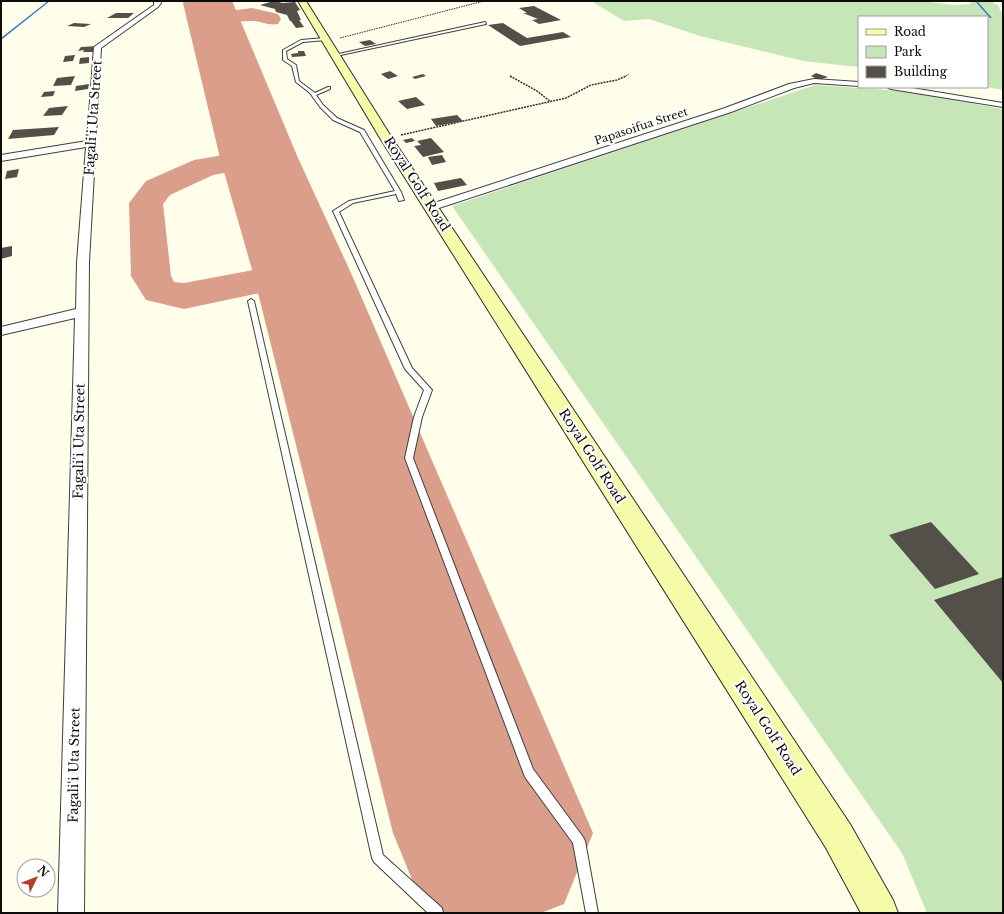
<svg xmlns="http://www.w3.org/2000/svg" width="1004" height="914" font-family="'Libre Baskerville',serif">
	<rect width="100%" height="100%" fill="#fefeeb"/>
	<path fill="#c6e6b7" d="M 591,1 L 922,1 L 953,5 L 971,4 L 969,1 L 991,1 L 999,6 L 1000,11 L 1003,12 L 1003,90 L 987,87 L 987,17 L 859,17 L 859,67 L 803,61 L 700,36 L 649,19 L 624,21 Z
		M 815,85 L 903,91 L 1003,109 L 1003,913 L 927,913 L 902,853 L 452,206 Z"/>
	<g fill="none" stroke-linecap="round" stroke-linejoin="round">
		<path fill="#3c75c7" fill-rule="evenodd" d="M 48,1 L 50,1 L 1,40 L 1,38 Z
			M 975,1 L 977,1 L 992,18 L 990,18 Z"/>
		<path fill="#da9e8a" fill-rule="evenodd" d="M 252,8 L 278,14 L 281,19 L 278,24 C 267,26 260,20 250,21 C 235,21 221,27 206,24 L 203,19 L 206,14 Z
			M 259,149 L 270,151 L 275,158 L 270,165 L 213,175 L 170,195 L 163,204 L 171,276 L 174,282 L 184,283 L 302,261 L 316,265 L 322,273 L 316,281 L 184,309 L 146,300 L 131,276 L 129,203 L 146,181 L 194,160 Z"/>
		<path fill="#da9e8a" fill-rule="evenodd" d="M 184,1 L 232,1 L 233,3 L 298,158 L 351,273 L 593,833 L 564,904 L 541,913 L 445,913 L 422,904 L 393,833 L 253,273 L 220,158 L 183,3 Z"/>
	</g>
	<path fill="#544f48" d="M 274,1 L 283,3 L 295,2 L 300,10 L 297,11 L 301,20 L 290,21 L 287,15 L 276,12 L 275,9 L 260,5 Z
		M 534,6 L 561,20 L 539,24 L 532,20 L 538,19 L 523,13 L 527,13 L 519,8 Z
		M 116,13 L 134,13 L 128,18 L 107,18 Z
		M 299,20 L 304,27 L 296,28 L 291,21 Z
		M 74,23 L 91,24 L 84,27 L 67,26 Z
		M 503,23 L 527,38 L 563,32 L 571,37 L 520,46 L 488,25 Z
		M 370,40 L 376,44 L 365,46 L 359,42 Z
		M 98,46 L 94,52 L 83,52 L 84,50 L 78,51 L 81,47 Z
		M 298,51 L 304,51 L 306,56 L 292,57 L 291,54 L 298,53 Z
		M 75,55 L 73,61 L 63,62 L 65,56 Z
		M 89,57 L 89,63 L 79,64 L 80,58 Z
		M 390,71 L 398,76 L 388,79 L 381,74 Z
		M 816,73 L 828,77 L 819,80 L 811,76 Z
		M 423,74 L 426,76 L 415,79 L 412,77 Z
		M 75,76 L 71,85 L 53,86 L 57,78 Z
		M 89,84 L 88,89 L 75,91 L 76,86 Z
		M 55,91 L 53,96 L 41,97 L 44,92 Z
		M 416,97 L 425,105 L 407,109 L 398,101 Z
		M 68,106 L 62,115 L 43,116 L 49,108 Z
		M 457,115 L 463,121 L 436,126 L 431,119 Z
		M 59,127 L 54,135 L 8,139 L 13,130 Z
		M 412,138 L 415,141 L 406,143 L 403,140 Z
		M 431,138 L 444,152 L 423,157 L 414,146 L 421,145 L 417,141 Z
		M 442,155 L 446,162 L 432,165 L 428,157 Z
		M 19,169 L 17,177 L 5,179 L 7,171 Z
		M 461,178 L 467,185 L 438,191 L 434,183 Z
		M 12,246 L 12,256 L 1,259 L 1,248 Z
		M 931,522 L 979,574 L 935,589 L 889,535 Z
		M 1003,577 L 1003,683 L 934,600 Z"/>
	<g fill="none" stroke-linecap="round" stroke-linejoin="round">
		<g stroke="#3f3f3f" stroke-width="2">
			<path id="service" d="M 485,22 L 486,24 L 336,56 L 334,55 Z
				M 325,38 L 326,40 L 303,42 L 286,51 L 287,59 L 296,65 L 299,81 L 315,93 L 328,87 L 330,87 L 330,89 L 316,95 L 323,105 L 337,118 L 364,130 L 401,192 L 404,200 L 399,201 L 396,194 L 353,203 L 339,212 L 412,368 L 432,390 L 422,417 L 413,458 L 533,769 L 583,837 L 585,841 L 598,913 L 586,913 L 573,843 L 525,777 L 405,458 L 414,417 L 424,390 L 405,369 L 333,211 L 349,201 L 395,191 L 360,132 L 333,120 L 320,107 L 310,93 L 296,82 L 292,66 L 283,60 L 283,50 L 301,40 Z
				M 251,299 L 254,301 L 383,855 L 442,908 L 443,913 L 428,913 L 374,862 L 372,858 L 248,301 Z"/>
		</g>
		<g stroke="#3f3f3f" stroke-width="2">
			<path id="minor" d="M 154,1 L 160,1 L 161,3 L 158,7 L 101,48 L 89,262 L 84,913 L 58,913 L 75,318 L 1,335 L 1,327 L 76,309 L 77,262 L 86,147 L 1,161 L 1,155 L 87,141 L 94,47 L 154,5 Z
				M 814,79 L 859,82 L 859,86 L 814,83 L 794,88 L 731,112 L 436,209 L 428,209 L 427,207 L 428,205 L 725,108 L 789,84 Z
				M 887,87 L 906,87 L 1003,103 L 1003,107 L 891,89 Z"/>
		</g>
		<g stroke="#2e2e2e" stroke-width="2">
			<path id="secondary" d="M 298,1 L 306,1 L 392,138 L 850,824 L 893,900 L 898,913 L 861,913 L 826,848 L 380,138 Z"/>
		</g>
		<path stroke="#2e2e2e" stroke-width="1" stroke-dasharray="1.5 1" stroke-linecap="butt" d="M 340,38 L 484,1
			M 624,77 L 629,74"/>
		<path stroke="#2e2e2e" stroke-width="1.5" stroke-dasharray="2 1" stroke-linecap="butt" d="M 510,76 L 537,91 L 551,102
			M 401,135 L 566,98 L 591,85 L 617,80 L 626,76"/>
		<use href="#service" fill="#fff" fill-rule="evenodd"/>
		<use href="#minor" fill="#fff" fill-rule="evenodd"/>
		<use href="#secondary" fill="#f5fba9" fill-rule="evenodd"/>
	</g>
	<g text-anchor="middle" dominant-baseline="central" stroke-width="4" stroke-linejoin="round" paint-order="stroke">
		<g font-size="11" fill="#0c0c0c" stroke="#fff">
			<text transform="translate(641 126) rotate(-18)">Papasoifua Street</text>
		</g>
		<g font-size="13" fill="#0c0c0c" stroke="#fff">
			<text transform="translate(93 118) rotate(-86)">Fagali'i Uta Street</text>
			<text transform="translate(417 184) rotate(57)">Royal Golf Road</text>
			<text transform="translate(79 441) rotate(-89)">Fagali'i Uta Street</text>
			<text transform="translate(592 456) rotate(57)">Royal Golf Road</text>
			<text transform="translate(768 728) rotate(57)">Royal Golf Road</text>
			<text transform="translate(74 765) rotate(-89)">Fagali'i Uta Street</text>
		</g>
	</g>
	<rect width="1004" height="914" fill="none" stroke="#0c0c0c" stroke-width="4"/>
	<rect x="858" y="16" width="130" height="72" fill="#ffffff" stroke="#9e9e9e"/>
	<rect x="866" y="29" width="20" height="6" fill="#f5fba9" stroke="#9e9e9e"/>
	<text x="894" y="36" font-size="12" fill="#0c0c0c">Road</text>
	<rect x="866" y="46" width="20" height="12" fill="#c6e6b7" stroke="#9e9e9e"/>
	<text x="894" y="56" font-size="12" fill="#0c0c0c">Park</text>
	<rect x="866" y="66" width="20" height="12" fill="#544f48" stroke="#9e9e9e"/>
	<text x="894" y="76" font-size="12" fill="#0c0c0c">Building</text>
	<g transform="translate(36 878) rotate(47)"><circle r="19" fill="#ffffff" stroke="#9e9e9e"/>
	<path d="M0-3L7 15L0 10L-7 15Z" fill="#b53e2a"/>
	<text y="-6" font-size="11" font-weight="bold" text-anchor="middle" fill="#0c0c0c">N</text>
	</g>
</svg>
